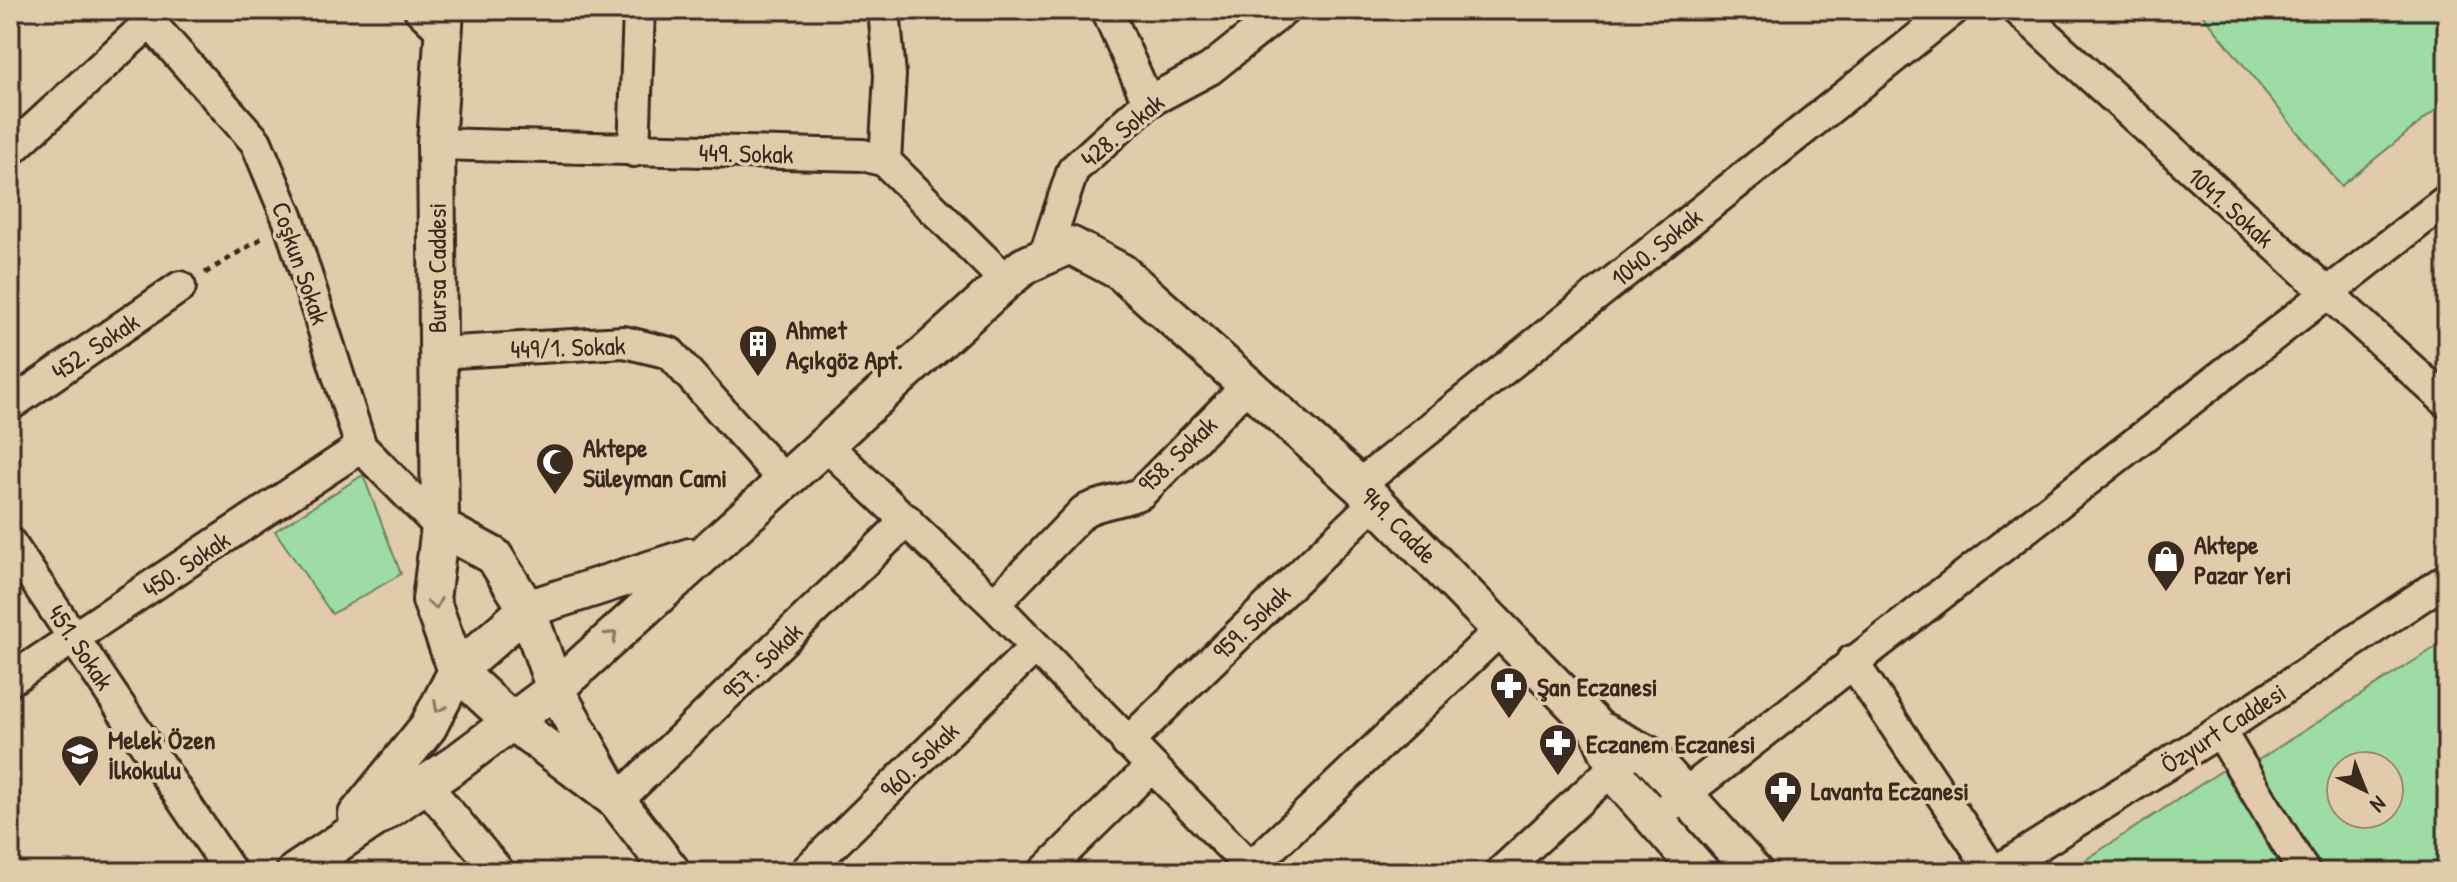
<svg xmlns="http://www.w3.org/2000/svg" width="2457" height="882" font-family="'Patrick Hand',sans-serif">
	<rect width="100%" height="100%" fill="#e1cbaa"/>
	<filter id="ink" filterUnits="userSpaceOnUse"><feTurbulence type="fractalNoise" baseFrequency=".0125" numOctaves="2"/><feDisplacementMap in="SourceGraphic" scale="16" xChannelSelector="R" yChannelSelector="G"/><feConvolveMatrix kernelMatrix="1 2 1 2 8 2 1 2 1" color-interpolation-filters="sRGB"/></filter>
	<g filter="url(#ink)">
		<path fill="#9edca5" stroke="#6c8362" stroke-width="2" fill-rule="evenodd" d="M 2199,10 L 2447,10 L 2447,101 L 2341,186 Z
			M 363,475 L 401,574 L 332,614 L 275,531 Z
			M 2447,640 L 2447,872 L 2325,872 L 2255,762 ZM 2341,766 L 2389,766 L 2389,814 L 2341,814 Z
			M 2223,770 L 2283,872 L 2067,872 Z"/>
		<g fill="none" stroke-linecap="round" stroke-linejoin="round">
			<g stroke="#3b2a1e" stroke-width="36">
				<path id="minor" d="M 139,10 L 256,142 L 289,221 L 361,447 L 440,527
					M 420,10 L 443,32
					M 884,10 L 890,75 L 885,161
					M 1107,10 L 1148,102
					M 2018,10 L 2447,402
					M 436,144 L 863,155 L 885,161 L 1006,281
					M 10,151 L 150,22
					M 634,151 L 639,10
					M 1044,257 L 1073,170 L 1148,102 L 1210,69 L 1284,10
					M 437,353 L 624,342 L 670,353 L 785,482
					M 10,405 L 180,287
					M 827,446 L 994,604 L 1255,872
					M 1359,485 L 1953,10
					M 10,543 L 231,872
					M 994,604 L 1084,511 C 1103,501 1122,502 1141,493 L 1248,385
					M 1852,661 L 1993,872
					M 10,680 L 361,447
					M 2220,731 L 2304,872
					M 1127,743 L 1375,502
					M 425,784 L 499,872
					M 617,801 L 907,520
					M 1654,818 L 2447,200
					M 1251,867 L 1501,629
					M 805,872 L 1034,648
					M 1044,872 L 1151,767
					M 1501,872 L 1631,752
					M 1995,872 L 2220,731 L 2447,579"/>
			</g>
			<g stroke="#3b2a1e" stroke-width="42">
				<path id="tertiary" d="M 445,10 L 436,144 L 440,527 L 431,600 L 457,671 L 510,720 L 617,801
					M 440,527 L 494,556 L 527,609 L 555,689 L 617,801 L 672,872
					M 1598,729 L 1649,755 L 1754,872
					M 357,815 L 428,727 L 457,671 L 527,609 L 690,557
					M 295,872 L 454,765 L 555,689 L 1006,281 L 1024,266 L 1070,245 L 1121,272 L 1359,485 L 1598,729 L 1621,781 L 1701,872"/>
			</g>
			<path stroke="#3b2a1e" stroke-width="5" stroke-dasharray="6 6" stroke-linecap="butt" d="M 205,273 L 265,236"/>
			<use href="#minor" stroke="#e1cbaa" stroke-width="30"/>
			<use href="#tertiary" stroke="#e1cbaa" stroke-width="36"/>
		</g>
		<defs><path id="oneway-chevron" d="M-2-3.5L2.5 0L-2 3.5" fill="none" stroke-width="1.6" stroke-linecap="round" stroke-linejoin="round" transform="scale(2)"/></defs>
		<g stroke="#8e7a64">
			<use href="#oneway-chevron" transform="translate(435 604) rotate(79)"/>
			<use href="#oneway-chevron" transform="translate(612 636) rotate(-43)"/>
			<use href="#oneway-chevron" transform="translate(439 707) rotate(118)"/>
		</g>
	</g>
	<defs>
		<g id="building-pin" transform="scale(2)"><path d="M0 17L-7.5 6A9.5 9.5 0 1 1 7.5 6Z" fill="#3b2a1e" stroke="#e1cbaa"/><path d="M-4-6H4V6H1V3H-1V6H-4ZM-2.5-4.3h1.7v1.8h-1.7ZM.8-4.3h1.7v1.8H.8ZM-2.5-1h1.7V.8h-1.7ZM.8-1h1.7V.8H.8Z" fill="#fff"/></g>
		<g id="mosque-pin" transform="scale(2)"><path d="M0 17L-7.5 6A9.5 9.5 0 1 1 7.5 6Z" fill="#3b2a1e" stroke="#e1cbaa"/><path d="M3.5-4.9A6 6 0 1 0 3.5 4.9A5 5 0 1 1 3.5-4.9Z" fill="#fff"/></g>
		<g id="shop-pin" transform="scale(2)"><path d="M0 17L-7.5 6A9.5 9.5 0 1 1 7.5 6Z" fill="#3b2a1e" stroke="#e1cbaa"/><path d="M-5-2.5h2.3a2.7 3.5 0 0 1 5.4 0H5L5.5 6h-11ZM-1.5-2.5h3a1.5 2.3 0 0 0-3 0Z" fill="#fff"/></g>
		<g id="pharmacy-pin" transform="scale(2)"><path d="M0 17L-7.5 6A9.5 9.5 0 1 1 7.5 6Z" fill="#3b2a1e" stroke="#e1cbaa"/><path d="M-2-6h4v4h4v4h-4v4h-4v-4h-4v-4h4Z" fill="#fff"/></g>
		<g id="school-pin" transform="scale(2)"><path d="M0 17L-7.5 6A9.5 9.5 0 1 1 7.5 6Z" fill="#3b2a1e" stroke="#e1cbaa"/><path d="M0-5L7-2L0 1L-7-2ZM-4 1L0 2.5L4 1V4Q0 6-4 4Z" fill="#fff"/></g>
	</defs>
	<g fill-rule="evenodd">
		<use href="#building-pin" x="758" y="344"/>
		<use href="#mosque-pin" x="555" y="462"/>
		<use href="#shop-pin" x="2166" y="559"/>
		<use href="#pharmacy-pin" x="1509" y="686"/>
		<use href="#pharmacy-pin" x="1558" y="743"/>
		<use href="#school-pin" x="80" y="754"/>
		<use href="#pharmacy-pin" x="1783" y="790"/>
	</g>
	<g text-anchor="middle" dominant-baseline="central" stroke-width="7" stroke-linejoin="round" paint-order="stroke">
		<g font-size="26" fill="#3b2a1e" stroke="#e1cbaa">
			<text transform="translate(1122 130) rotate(-40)">428. Sokak</text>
			<text transform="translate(746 153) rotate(1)">449. Sokak</text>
			<text transform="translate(2231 207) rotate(42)">1041. Sokak</text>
			<text transform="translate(1656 247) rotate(-39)">1040. Sokak</text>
			<text transform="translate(301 263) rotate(71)">Coşkun Sokak</text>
			<text transform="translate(436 268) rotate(-90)">Bursa Caddesi</text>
			<text transform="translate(95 346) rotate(-34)">452. Sokak</text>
			<text transform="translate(568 347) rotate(-2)">449/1. Sokak</text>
			<text transform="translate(1177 454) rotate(-44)">958. Sokak</text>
			<text transform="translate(1399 525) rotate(45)">949. Cadde</text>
			<text transform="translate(186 564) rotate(-34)">450. Sokak</text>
			<text transform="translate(1251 622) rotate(-44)">959. Sokak</text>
			<text transform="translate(81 647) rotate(56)">451. Sokak</text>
			<text transform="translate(762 661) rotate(-44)">957. Sokak</text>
			<text transform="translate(2223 728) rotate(-33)">Özyurt Caddesi</text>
			<text transform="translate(919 760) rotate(-44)">960. Sokak</text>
		</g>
		<g font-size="26" font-weight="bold" fill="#3b2a1e" stroke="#e1cbaa" text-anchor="start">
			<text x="786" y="329">Ahmet<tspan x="786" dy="30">Açıkgöz Apt.</tspan></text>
			<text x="583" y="447">Aktepe<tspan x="583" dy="30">Süleyman Cami</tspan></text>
			<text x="2194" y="544">Aktepe<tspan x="2194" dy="30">Pazar Yeri</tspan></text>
			<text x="1537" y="686">Şan Eczanesi</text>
			<text x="108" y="739">Melek Özen<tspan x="108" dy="30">İlkokulu</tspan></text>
			<text x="1586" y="743">Eczanem Eczanesi</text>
			<text x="1811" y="790">Lavanta Eczanesi</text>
		</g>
	</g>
	<rect width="2457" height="882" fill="none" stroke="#e1cbaa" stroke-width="40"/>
	<rect x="20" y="20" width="2417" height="842" fill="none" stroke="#3b2a1e" stroke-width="3" filter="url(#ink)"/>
	<g transform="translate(2365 790) rotate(137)"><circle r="38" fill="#e1cbaa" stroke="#9f8b72" stroke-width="2"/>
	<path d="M0-6L14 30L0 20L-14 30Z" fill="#3b2a1e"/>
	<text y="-12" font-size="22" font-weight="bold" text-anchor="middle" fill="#3b2a1e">N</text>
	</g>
</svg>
